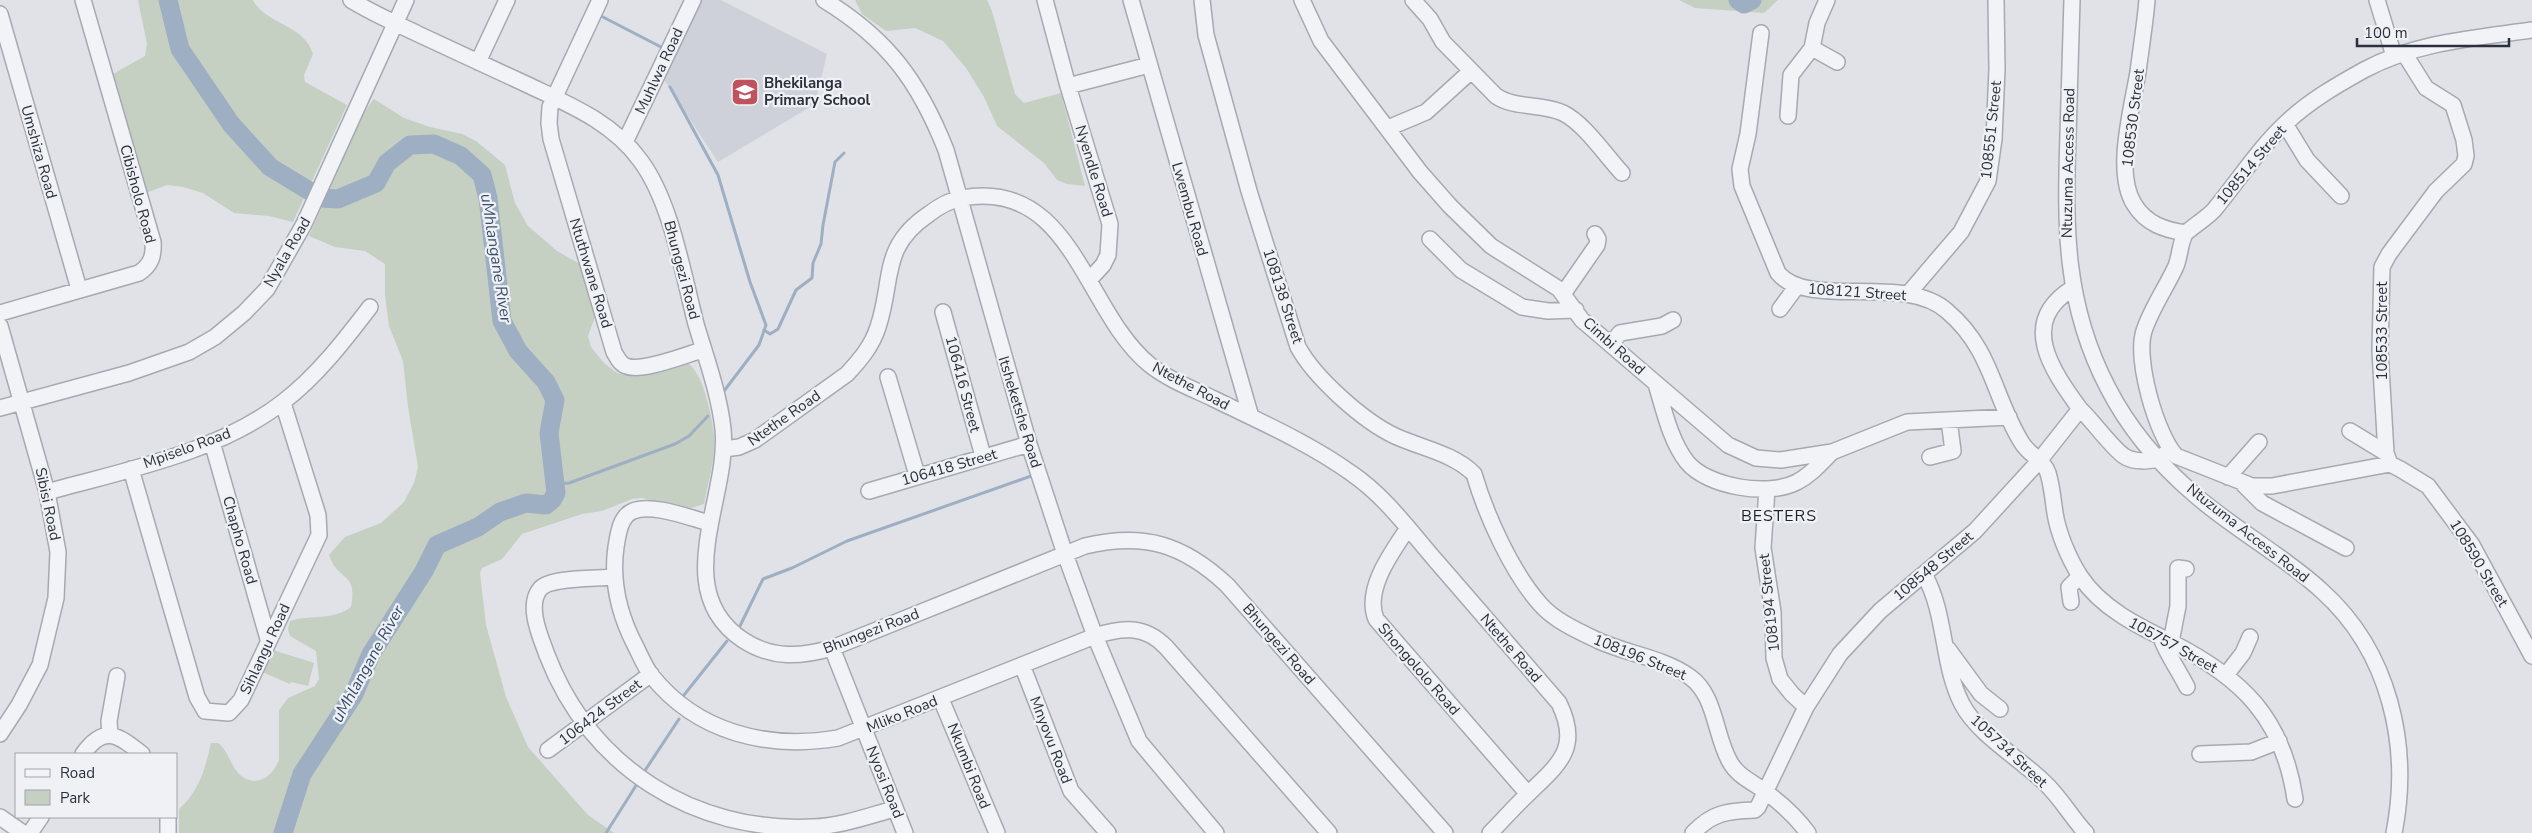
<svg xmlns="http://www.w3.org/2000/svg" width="2532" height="833" font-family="'Nunito Sans',sans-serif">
	<rect width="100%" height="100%" fill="#e0e2e7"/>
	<path fill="#ced1d9" d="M 699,0 L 721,0 L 827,54 L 815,104 L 718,162 L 664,80 Z"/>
	<path fill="#c5d0c2" d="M 138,0 L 253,0 C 266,25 304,24 313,54 L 304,75 L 305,82 L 347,105 L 293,222 L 269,216 L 234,213 L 203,193 L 183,187 L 167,185 L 146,193 L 113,74 L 145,56 L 147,44 Z
		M 855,0 L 987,0 L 992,11 L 1015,94 L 1024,103 L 1061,93 L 1085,186 L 1067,184 L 1057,180 L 1044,163 L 997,126 L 984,97 L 966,68 L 943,41 L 915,28 L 886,31 L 862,14 Z
		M 1679,0 L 1778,0 L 1764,13 L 1695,8 Z
		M 374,99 L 404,118 L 430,127 L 462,134 L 476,141 L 505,165 L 515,203 L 528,226 L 557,251 L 580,264 L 595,317 L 588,336 L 591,347 L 604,363 L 617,373 L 631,376 L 686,362 C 703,370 712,417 714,435 C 716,458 708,482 704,504 L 688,509 L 642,498 L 632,499 L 602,511 L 582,514 L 522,534 L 502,559 L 482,568 L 480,573 L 486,625 L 506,697 L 528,747 L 588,815 L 614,833 L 179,833 L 179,809 C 200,790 205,769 211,743 L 218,743 C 227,750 229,760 235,769 C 250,790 271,781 279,760 L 279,710 L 288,698 L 315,686 L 319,679 L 316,651 L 290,636 L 288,629 L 290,621 C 313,614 332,621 351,607 C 358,571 338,582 329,555 L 345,537 L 381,523 L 404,502 L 414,483 L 418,467 L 408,407 L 403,361 L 389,326 L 385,295 L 385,264 L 365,251 L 335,247 L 309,236 L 364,112 Z
		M 270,649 L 314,663 L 308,686 L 291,682 L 290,684 L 262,672 Z"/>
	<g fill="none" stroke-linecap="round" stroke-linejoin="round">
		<path stroke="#9eafc4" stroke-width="3" d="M 601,16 L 661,47
			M 670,87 L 718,175 L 750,282 L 766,325 L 759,345 L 724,391
			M 764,330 L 770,334 L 778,329 L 796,290 L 812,278 L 813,263 L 821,244 L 823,225 L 835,162 L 844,153
			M 554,484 L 569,483 L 675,444 L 689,436 L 708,416
			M 740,626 L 763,579 L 792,568 L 847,541 L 1031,476
			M 684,695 L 727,641
			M 644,772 L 679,719
			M 606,833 L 637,784"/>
		<path stroke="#9eafc4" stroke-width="19" d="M 168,0 L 180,49 L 231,124 L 270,167 L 321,198 L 338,199 L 376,183 L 387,163 L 410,145 L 434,144 L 461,156 L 482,175 L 488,198 L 502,321 L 518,351 L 546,382 L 555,400 L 549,433 L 556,493 L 552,500 L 546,505 L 526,503 L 500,512 L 478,527 L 437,545 L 424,571 L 371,654 L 354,694 L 302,774 L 283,833
			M 1738,0 L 1744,4 L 1752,0"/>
		<g stroke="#a6a9b1" stroke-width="18">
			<path id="minor" d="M 351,0 C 372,13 395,23 418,34 C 455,51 492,68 528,85 C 570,105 612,122 640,160 C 671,201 683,274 696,324 C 706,358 719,393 723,429 C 730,497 668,590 743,640 C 772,659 800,657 832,648 L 1085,546 C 1144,532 1183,544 1227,585 L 1445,833
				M 600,0 L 550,107 L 549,123 L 551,139 L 614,352 C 617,357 620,364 626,366 C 642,373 687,354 703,350
				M 824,0 C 888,39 919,82 946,150 L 1029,444 L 1065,554 L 1095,636 L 1139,741 L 1216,833
				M 1045,0 L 1068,86 L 1110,224 L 1108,255 L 1103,265 L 1089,280
				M 1131,0 L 1251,417
				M 1202,0 L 1206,35 L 1249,191 L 1298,347 C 1315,378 1363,421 1395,436 C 1421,448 1453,453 1474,474 C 1486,515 1512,573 1541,605 C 1555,621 1580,632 1599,641 C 1628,654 1664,658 1690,677 C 1716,695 1715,737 1730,762 C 1738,777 1755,783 1767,793 C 1782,804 1797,818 1808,833
				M 1302,0 L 1321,41 L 1420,172 L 1450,206 L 1491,246 L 1559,289 L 1582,320 L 1728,445 L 1756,458 L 1781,460 L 1832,452 L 1907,422 L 2009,417
				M 1413,0 L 1430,19 L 1443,42 L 1496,96 C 1515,109 1542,103 1563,113 C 1584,123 1606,156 1622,173
				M 2072,0 C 2071,45 2069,90 2068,135 C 2065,226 2064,304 2108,388 C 2129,429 2160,465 2195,495 C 2235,530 2283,555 2322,591 C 2390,652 2411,746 2394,833
				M 2147,0 C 2145,24 2141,48 2138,72 C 2132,108 2114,172 2134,204 C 2146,224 2165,230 2186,233
				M 2377,0 L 2394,56
				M 0,14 L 79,289
				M 2532,30 C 2475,38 2416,42 2364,70 C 2337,85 2309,101 2286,123 C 2259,148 2238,181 2214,210 C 2208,217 2188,230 2185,234 C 2180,243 2180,256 2176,266 C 2166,288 2151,309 2144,331 C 2135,359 2156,434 2176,456 L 2252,486 L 2272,486 L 2390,464 L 2400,469 L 2428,486 L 2472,545 L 2532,656
				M 1761,33 L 1748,134 L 1740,169 L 1742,186 L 1778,273 C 1809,310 1904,273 1947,311 C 1993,350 1993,397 2022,443 C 2029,455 2044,460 2048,473 C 2052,486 2053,500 2055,513 C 2058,533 2069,559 2080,576 C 2101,608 2138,626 2171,642 C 2242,678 2283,718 2295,799
				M 1812,48 L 1837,62
				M 478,62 L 507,0
				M 1068,86 L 1149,65
				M 1788,116 L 1791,75 L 1812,48 L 1817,23 L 1827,0
				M 2285,124 L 2307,160 L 2341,196
				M 1388,128 L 1426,112 L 1470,72
				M 625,142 L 693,0
				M 1430,239 L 1461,270 L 1522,307 L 1548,311 L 1576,310
				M 2073,288 C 2018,322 2051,369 2080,409
				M 1563,294 L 1597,245 L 1598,239 L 1595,234
				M 1908,294 L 1961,232 L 1988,181 L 1994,139 L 1997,69 L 1996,0
				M 1780,309 L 1797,286
				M 943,312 L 983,456
				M 0,313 L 139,273 C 151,265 154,256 153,242 L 83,0
				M 0,326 L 47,492 L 58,552 L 56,598 L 40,665 L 19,705 L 0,734
				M 1612,343 L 1620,333 L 1662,326 L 1673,320
				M 888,377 L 917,475
				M 1656,384 C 1664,410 1670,440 1687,462 C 1707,487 1769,497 1797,482 C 1811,475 1821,463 1832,452
				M 0,408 L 129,373 L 189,352 L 215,337 L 244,313 L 267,289 L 304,224 L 406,0
				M 2350,431 L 2386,453
				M 212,442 L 268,639
				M 724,449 L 739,447 L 755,440 L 847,374 C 860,360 872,346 878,327 C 894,279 880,247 929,214 C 938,207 951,200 962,198 C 1073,178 1084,312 1150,365 C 1169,380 1193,389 1214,399 C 1261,422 1309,443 1351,473 C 1385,496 1410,531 1437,562 C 1478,609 1518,656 1559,703 C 1581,748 1559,764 1529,793 C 1515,806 1503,820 1490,833
				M 1930,457 L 1953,451 L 1949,420
				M 2390,464 L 2386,453 L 2380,351 L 2382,267 L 2389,254 L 2436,191 L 2464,164 L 2466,156 L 2464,140 L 2453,105 L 2426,88 L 2404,53
				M 131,469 L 197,697 L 205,711 L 229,713 L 241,700 L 319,535 L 318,515 L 283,403
				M 2228,477 L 2259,442
				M 2243,484 L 2262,503 L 2346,548
				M 1767,489 L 1763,548 L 1773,612 L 1774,658 L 1780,679 L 1792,694 L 1806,707
				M 869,491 L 1029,444
				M 47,492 C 126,470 217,453 283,402 C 317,376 344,341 370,307
				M 710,523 C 690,518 652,503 633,511 C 620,516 618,535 616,547 C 611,582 619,614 635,645 C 640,655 645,667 651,675 C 697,733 768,750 838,738 L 1095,636 C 1122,627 1145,625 1166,647 L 1329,833
				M 1408,528 C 1392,552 1364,589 1376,619 L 1528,794
				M 1924,574 C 1947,615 1941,663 1962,704 C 1978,735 2021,759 2045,783 C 2061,798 2071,817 2086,833
				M 613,577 C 597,579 550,577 540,589 C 526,606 541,638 547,655 C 590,767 694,833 813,827 C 841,826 868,816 894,809
				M 2071,602 L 2069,587 L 2080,576
				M 2161,638 C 2168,656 2178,669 2187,687
				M 2171,642 L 2178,606 L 2178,568 L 2186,569
				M 832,648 L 905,833
				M 1948,649 L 1981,694 L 2000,709
				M 1022,665 L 1071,791 L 1108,833
				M 2226,675 L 2243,653 L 2250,637
				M 941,699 L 997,833
				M 110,735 L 109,721 L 117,676
				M 548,750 L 651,674
				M 83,754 C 104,724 118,735 142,754
				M 2200,754 L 2251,752 L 2279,741
				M 0,817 L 23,833
				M 168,817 L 168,833
				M 30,833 L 41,817
				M 1693,833 C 1713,812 1728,811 1755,810 L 1758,807 L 1806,707 L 1840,654 L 1880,611 L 1975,531 L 2039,461 L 2080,409 C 2093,421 2112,448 2124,456 C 2134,463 2148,461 2159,459 L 2163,455"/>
		</g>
		<use href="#minor" stroke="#f2f3f6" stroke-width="15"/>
	</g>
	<defs>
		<g id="school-square" transform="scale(1.4375)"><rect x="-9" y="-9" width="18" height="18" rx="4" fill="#c0515e" stroke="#eff1f5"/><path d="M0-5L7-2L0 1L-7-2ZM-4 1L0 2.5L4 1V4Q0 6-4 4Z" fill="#fff"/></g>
	</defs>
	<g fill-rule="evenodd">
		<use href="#school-square" x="745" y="92"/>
	</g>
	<g text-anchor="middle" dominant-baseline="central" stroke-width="4.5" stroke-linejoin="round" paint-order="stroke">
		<g font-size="15" fill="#2a303d" stroke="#eff1f5">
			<text transform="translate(659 71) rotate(-65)">Muhlwa Road</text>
			<text transform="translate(2133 118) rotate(-83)">108530 Street</text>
			<text transform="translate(1991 130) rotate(-84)">108551 Street</text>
			<text transform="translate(39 152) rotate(74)">Umshiza Road</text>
			<text transform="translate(2068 163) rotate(-89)">Ntuzuma Access Road</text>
			<text transform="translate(2251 165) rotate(-50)">108514 Street</text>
			<text transform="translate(1094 171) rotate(73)">Nyendle Road</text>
			<text transform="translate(138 194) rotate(75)">Cibisholo Road</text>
			<text transform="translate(1190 209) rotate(74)">Lwembu Road</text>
			<text transform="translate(287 252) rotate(-60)">Nyala Road</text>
			<text transform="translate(682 270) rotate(75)">Bhungezi Road</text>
			<text transform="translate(591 273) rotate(73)">Ntuthwane Road</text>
			<text transform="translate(1857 292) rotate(4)">108121 Street</text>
			<text transform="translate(1283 296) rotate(72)">108138 Street</text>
			<text transform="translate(2382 331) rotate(-90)">108533 Street</text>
			<text transform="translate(1614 346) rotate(42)">Cimbi Road</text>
			<text transform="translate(963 384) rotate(75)">106416 Street</text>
			<text transform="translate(1191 386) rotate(28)">Ntethe Road</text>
			<text transform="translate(1020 412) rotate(73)">Itsheketshe Road</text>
			<text transform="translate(784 418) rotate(-35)">Ntethe Road</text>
			<text transform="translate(187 448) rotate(-20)">Mpiselo Road</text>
			<text transform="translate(949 467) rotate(-16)">106418 Street</text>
			<text transform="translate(48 504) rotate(78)">Sibisi Road</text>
			<text transform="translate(2248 533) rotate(38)">Ntuzuma Access Road</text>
			<text transform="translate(240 540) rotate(74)">Chapho Road</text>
			<text transform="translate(2479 563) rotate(59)">108590 Street</text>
			<text transform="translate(1933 566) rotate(-40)">108548 Street</text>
			<text transform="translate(1769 603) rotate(-96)">108194 Street</text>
			<text transform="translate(871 631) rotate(-21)">Bhungezi Road</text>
			<text transform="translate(1279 644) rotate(49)">Bhungezi Road</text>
			<text transform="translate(2173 645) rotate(29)">105757 Street</text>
			<text transform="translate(1511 648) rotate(49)">Ntethe Road</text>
			<text transform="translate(265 649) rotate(-65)">Sihlangu Road</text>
			<text transform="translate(1640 657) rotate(22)">108196 Street</text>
			<text transform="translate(1419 669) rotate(49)">Shongololo Road</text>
			<text transform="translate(600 712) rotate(-37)">106424 Street</text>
			<text transform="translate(902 714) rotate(-22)">Mliko Road</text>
			<text transform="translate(1051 740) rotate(69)">Mnyovu Road</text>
			<text transform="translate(2009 751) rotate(43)">105734 Street</text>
			<text transform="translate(969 766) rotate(68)">Nkumbi Road</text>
			<text transform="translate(885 782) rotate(68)">Nyosi Road</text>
		</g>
		<g font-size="15" font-weight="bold" fill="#2a303d" stroke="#eff1f5" text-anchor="start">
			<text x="764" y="83">Bhekilanga<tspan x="764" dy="17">Primary School</tspan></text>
		</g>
		<g font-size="16" font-style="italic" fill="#384e6c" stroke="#eff1f5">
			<text transform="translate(496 258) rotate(81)">uMhlangane River</text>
			<text transform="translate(368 664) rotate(-61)">uMhlangane River</text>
		</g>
		<g font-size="16" letter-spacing="1" fill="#1c222e" stroke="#eff1f5">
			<text x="1779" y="516">BESTERS</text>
		</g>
	</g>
	<rect x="15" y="753" width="162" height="65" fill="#eff1f5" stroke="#a0a4ab"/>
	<rect x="25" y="769" width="25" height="8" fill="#f2f3f6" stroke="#a0a4ab"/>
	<text x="60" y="778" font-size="15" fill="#2a303d">Road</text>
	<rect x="25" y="790" width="25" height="15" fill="#c5d0c2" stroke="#a0a4ab"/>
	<text x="60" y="803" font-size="15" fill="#2a303d">Park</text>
	<path d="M2357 38v8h152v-8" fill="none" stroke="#2a303d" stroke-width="2.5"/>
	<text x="2364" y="38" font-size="15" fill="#2a303d" stroke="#eff1f5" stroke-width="4" paint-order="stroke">100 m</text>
</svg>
